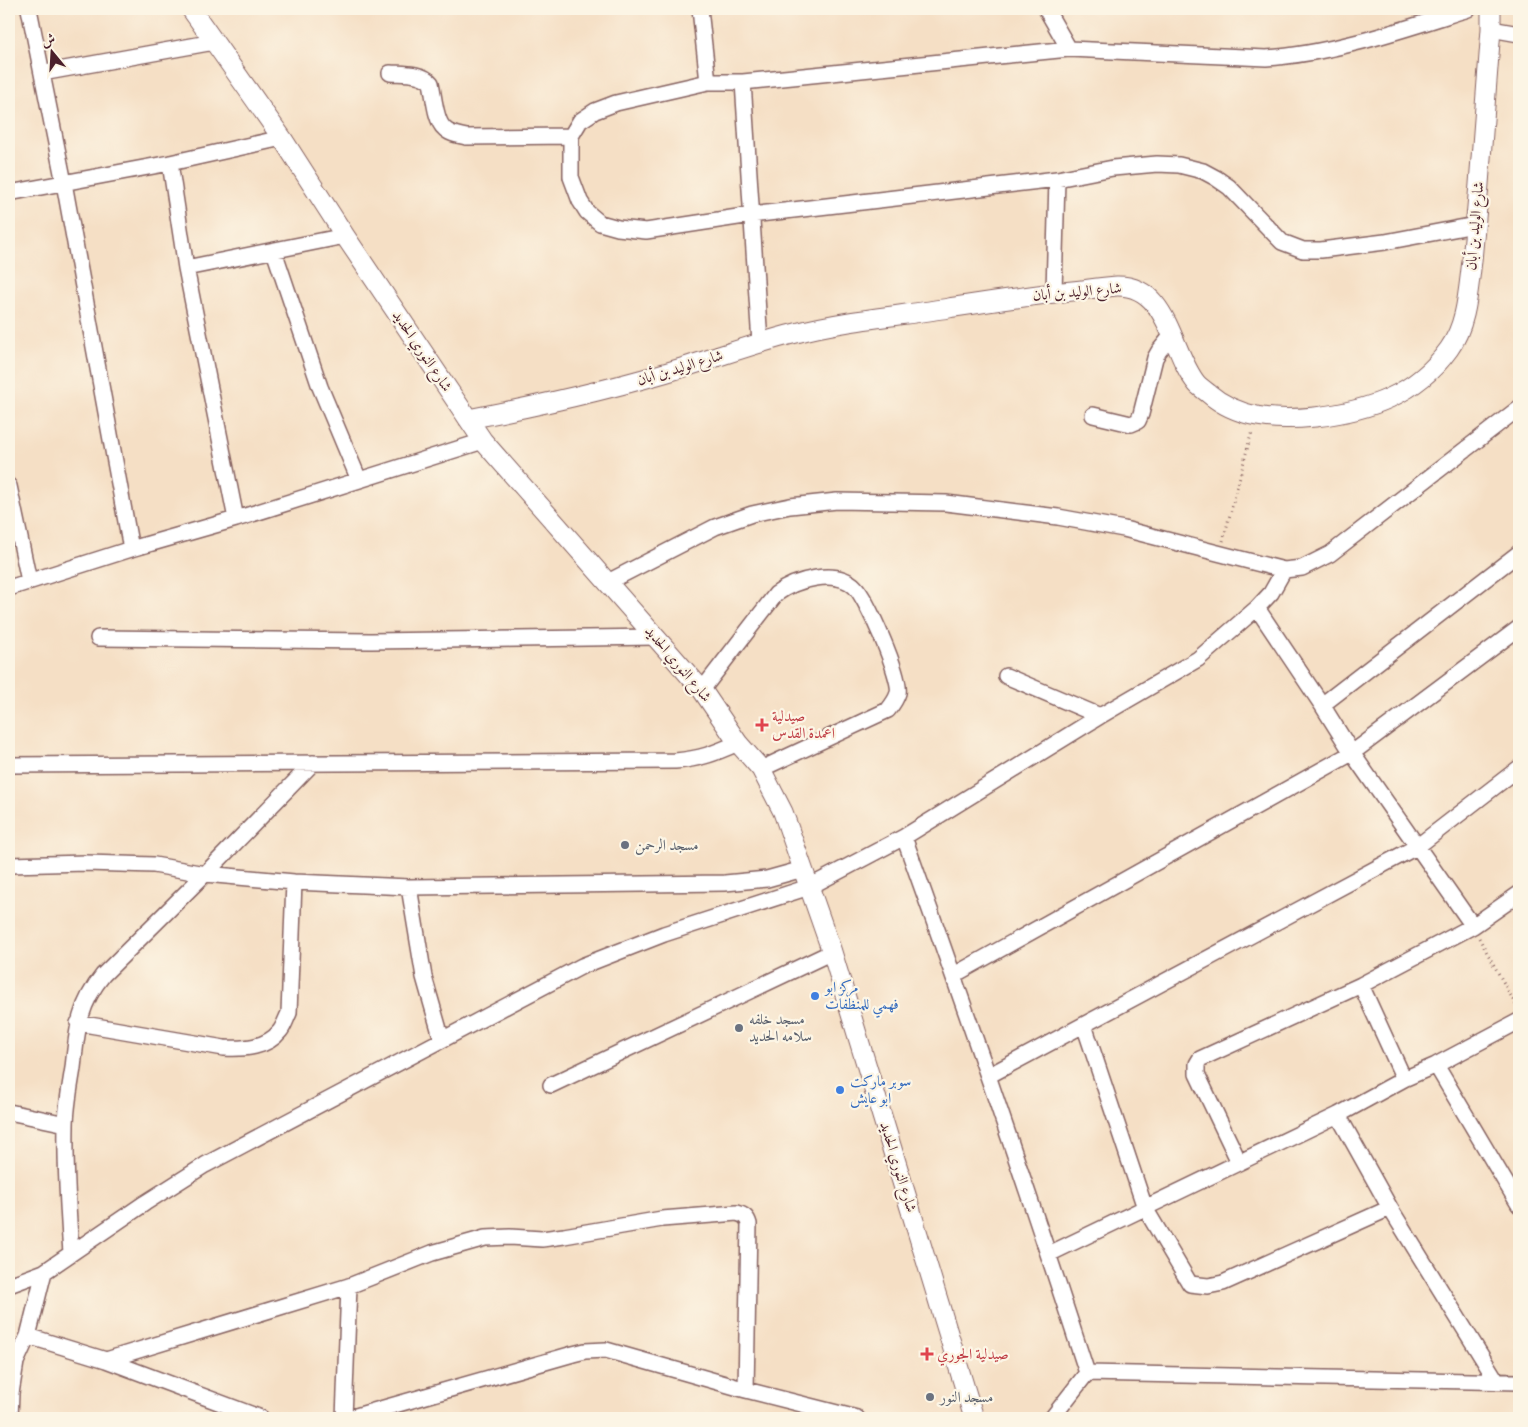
<svg xmlns="http://www.w3.org/2000/svg" width="1528" height="1427" font-family="'Libre Bodoni',Amiri,serif">
	<rect width="100%" height="100%" fill="#fcf5e5"/>
	<filter id="ink" filterUnits="userSpaceOnUse"><feTurbulence type="fractalNoise" baseFrequency=".02" numOctaves="2"/><feDisplacementMap in="SourceGraphic" scale="10" xChannelSelector="R" yChannelSelector="G"/><feConvolveMatrix kernelMatrix="1 2 1 2 8 2 1 2 1" color-interpolation-filters="sRGB"/></filter>
	<filter id="wash" filterUnits="userSpaceOnUse"><feTurbulence type="fractalNoise" baseFrequency=".0096" numOctaves="4" result="noise"/><feDisplacementMap in="SourceGraphic" scale="20" xChannelSelector="R" yChannelSelector="G"/><feGaussianBlur stdDeviation="1.12" result="paint"/><feColorMatrix in="noise" values="0 0 0 0 0 0 0 0 0 0 0 0 0 0 0 0 0 1.4 0 .05"/><feComposite in="paint" operator="in"/></filter>
	<g filter="url(#wash)">
		<rect width="100%" height="100%" fill="#f5dfc5"/>
	</g>
	<g filter="url(#ink)">
		<g fill="none" stroke-linecap="round" stroke-linejoin="round">
			<g stroke="#866261" stroke-width="18">
				<path id="minor" d="M 29,9 L 64,183 L 131,549
					M 700,9 L 708,82
					M 1046,9 L 1069,49
					M 1468,9 C 1404,29 1333,54 1266,58 L 1069,49 L 743,82 L 708,82 L 616,103 L 595,111 L 580,121 L 571,136 L 571,177 L 580,201 L 587,212 L 600,223 L 618,228 L 646,231 L 751,215 L 1057,179 L 1113,168 L 1157,164 L 1179,165 L 1203,171 L 1216,178 L 1229,187 L 1282,242 L 1303,250 L 1321,250 L 1385,242 L 1475,225
					M 1491,29 L 1519,34
					M 42,73 L 214,42
					M 390,73 C 402,74 422,72 431,83 C 434,95 435,120 444,128 C 449,134 458,135 466,137 L 571,136
					M 743,82 L 760,343
					M 170,163 L 186,268 L 236,519
					M 9,193 L 170,163 L 282,138
					M 274,251 L 320,387 L 359,480
					M 186,268 L 345,236
					M 1054,292 L 1057,179
					M 1093,415 L 1131,424 L 1138,421 L 1141,414 L 1155,358 L 1159,351 L 1172,335
					M 9,486 L 29,581
					M 608,582 L 715,527 L 752,514 L 790,506 L 837,501 L 946,503 L 1058,517 L 1124,529 L 1284,570 L 1302,568 L 1330,554 L 1519,408
					M 9,588 L 131,549 L 236,519 L 483,441
					M 1257,608 L 1322,705 L 1352,753 L 1473,926
					M 98,638 L 371,641 L 656,637
					M 1006,676 L 1100,716
					M 702,690 L 776,594 C 795,580 836,568 855,587 C 867,599 902,678 898,693 C 896,700 892,705 888,710 L 761,769
					M 1322,705 L 1519,553
					M 9,765 L 675,761 C 701,759 715,753 738,743
					M 904,837 C 968,1015 1029,1193 1087,1373 L 1052,1418
					M 9,865 L 86,863 L 154,865 L 205,874 L 294,882 L 409,887 L 725,883 L 767,879 L 803,869
					M 409,887 L 424,977 L 442,1040
					M 954,975 L 1352,753 L 1519,628
					M 1361,985 L 1404,1079
					M 78,1023 L 224,1048 C 244,1049 267,1048 280,1031 C 284,1026 286,1019 289,1013 L 294,882
					M 1084,1025 L 1145,1208 L 1190,1284 L 1208,1286 L 1223,1283 L 1390,1208
					M 1436,1065 L 1519,1205
					M 988,1076 L 1418,846 L 1519,768
					M 551,1085 L 832,952
					M 9,1112 L 66,1124
					M 1338,1115 L 1390,1208 L 1496,1380
					M 1239,1162 L 1197,1074 L 1197,1064 L 1200,1059 L 1361,985 L 1473,926 L 1519,894
					M 71,1253 C 68,1210 65,1168 66,1126 C 66,1107 70,1087 73,1068 C 77,1031 78,1006 103,975 L 205,874 L 313,763
					M 1049,1254 L 1338,1115 L 1404,1079 L 1436,1065 L 1519,1021
					M 9,1285 L 44,1272 L 145,1203 L 205,1165 L 582,966 L 664,934 L 809,887 L 904,837 L 1100,716 L 1198,659 L 1257,608 L 1271,593 L 1284,570
					M 28,1336 L 106,1360 L 261,1418
					M 106,1360 L 349,1286 L 432,1253 L 485,1238 L 510,1237 L 542,1239 L 564,1236 L 662,1219 L 737,1213 C 744,1215 747,1217 749,1224 L 746,1390
					M 1087,1373 L 1519,1382
					M 10,1418 L 11,1393 L 16,1362 L 28,1336 L 44,1272
					M 344,1418 L 349,1286
					M 349,1418 L 573,1354 L 585,1351 L 606,1350 L 746,1390 L 857,1418"/>
			</g>
			<g stroke="#866261" stroke-width="21">
				<path id="tertiary" d="M 191,9 L 282,138 L 345,236 L 483,441 L 702,690 L 738,743 L 761,769 L 783,812 L 832,952 L 974,1418
					M 468,419 C 543,405 616,388 688,366 C 724,355 759,342 796,333 C 846,320 898,316 949,308 C 994,301 1038,294 1082,290 C 1094,288 1106,287 1117,286 C 1169,285 1171,353 1197,384 C 1200,387 1204,390 1208,393 C 1238,419 1276,421 1315,417 C 1368,411 1416,395 1449,349 C 1467,324 1468,291 1472,261 C 1474,236 1477,210 1479,184 C 1483,132 1487,81 1491,29 L 1491,9"/>
			</g>
			<path stroke="#866261" stroke-width="3" stroke-dasharray="1 4" stroke-linecap="butt" d="M 1223,541 L 1252,431
				M 1479,938 L 1517,1007"/>
			<use href="#minor" stroke="#fff" stroke-width="15"/>
			<use href="#tertiary" stroke="#fff" stroke-width="19"/>
		</g>
	</g>
	<g fill="#e0444e" stroke="#fcf5e5" stroke-width="2">
		<path d="M759.5 717.5h5v5h5v5h-5v5h-5v-5h-5v-5h5z"/>
		<path d="M924.5 1346.5h5v5h5v5h-5v5h-5v-5h-5v-5h5z"/>
	</g>
	<g fill="#6b7280" stroke="#fcf5e5" stroke-width="2">
		<circle cx="625" cy="845" r="5"/>
		<circle cx="739" cy="1028" r="5"/>
		<circle cx="930" cy="1397" r="5"/>
	</g>
	<g fill="#3f7fe0" stroke="#fcf5e5" stroke-width="2">
		<circle cx="815" cy="996" r="5"/>
		<circle cx="840" cy="1090" r="5"/>
	</g>
	<g text-anchor="middle" dominant-baseline="central" stroke-width="4.5" stroke-linejoin="round" paint-order="stroke">
		<g font-size="15" fill="#4a1f2b" stroke="#fcf5e5">
			<text transform="translate(1475 226) rotate(-85)">شارع الوليد بن أبان</text>
			<text transform="translate(1077 292) rotate(-5)">شارع الوليد بن أبان</text>
			<text transform="translate(422 351) rotate(56)">شارع النوري الحديد</text>
			<text transform="translate(680 368) rotate(-17)">شارع الوليد بن أبان</text>
			<text transform="translate(678 664) rotate(50)">شارع النوري الحديد</text>
			<text transform="translate(898 1167) rotate(73)">شارع النوري الحديد</text>
		</g>
		<g font-size="15" fill="#be3a42" stroke="#fcf5e5" text-anchor="start">
			<text x="772" y="716">صيدلية<tspan x="772" dy="17">اعمدة القدس</tspan></text>
			<text x="937" y="1354">صيدلية الجوري</text>
		</g>
		<g font-size="15" fill="#5b616d" stroke="#fcf5e5" text-anchor="start">
			<text x="635" y="845">مسجد الرحمن</text>
			<text x="749" y="1019">مسجد خلفه<tspan x="749" dy="17">سلامه الحديد</tspan></text>
			<text x="940" y="1397">مسجد النور</text>
		</g>
		<g font-size="15" fill="#366cbe" stroke="#fcf5e5" text-anchor="start">
			<text x="825" y="987">مركز ابو<tspan x="825" dy="17">فهمي للمنظفات</tspan></text>
			<text x="850" y="1081">سوبر ماركت<tspan x="850" dy="17">ابو عايش</tspan></text>
		</g>
	</g>
	<rect width="1528" height="1427" fill="none" stroke="#fcf5e5" stroke-width="30"/>
	<g transform="translate(52 52) rotate(342)" stroke="#fcf5e5" stroke-width="4" paint-order="stroke">
	<path d="M0-4L9 19L0 12L-9 19Z" fill="#4a1f2b"/>
	<text y="-8" font-size="14" font-weight="bold" text-anchor="middle" fill="#4a1f2b">ش</text>
	</g>
</svg>
